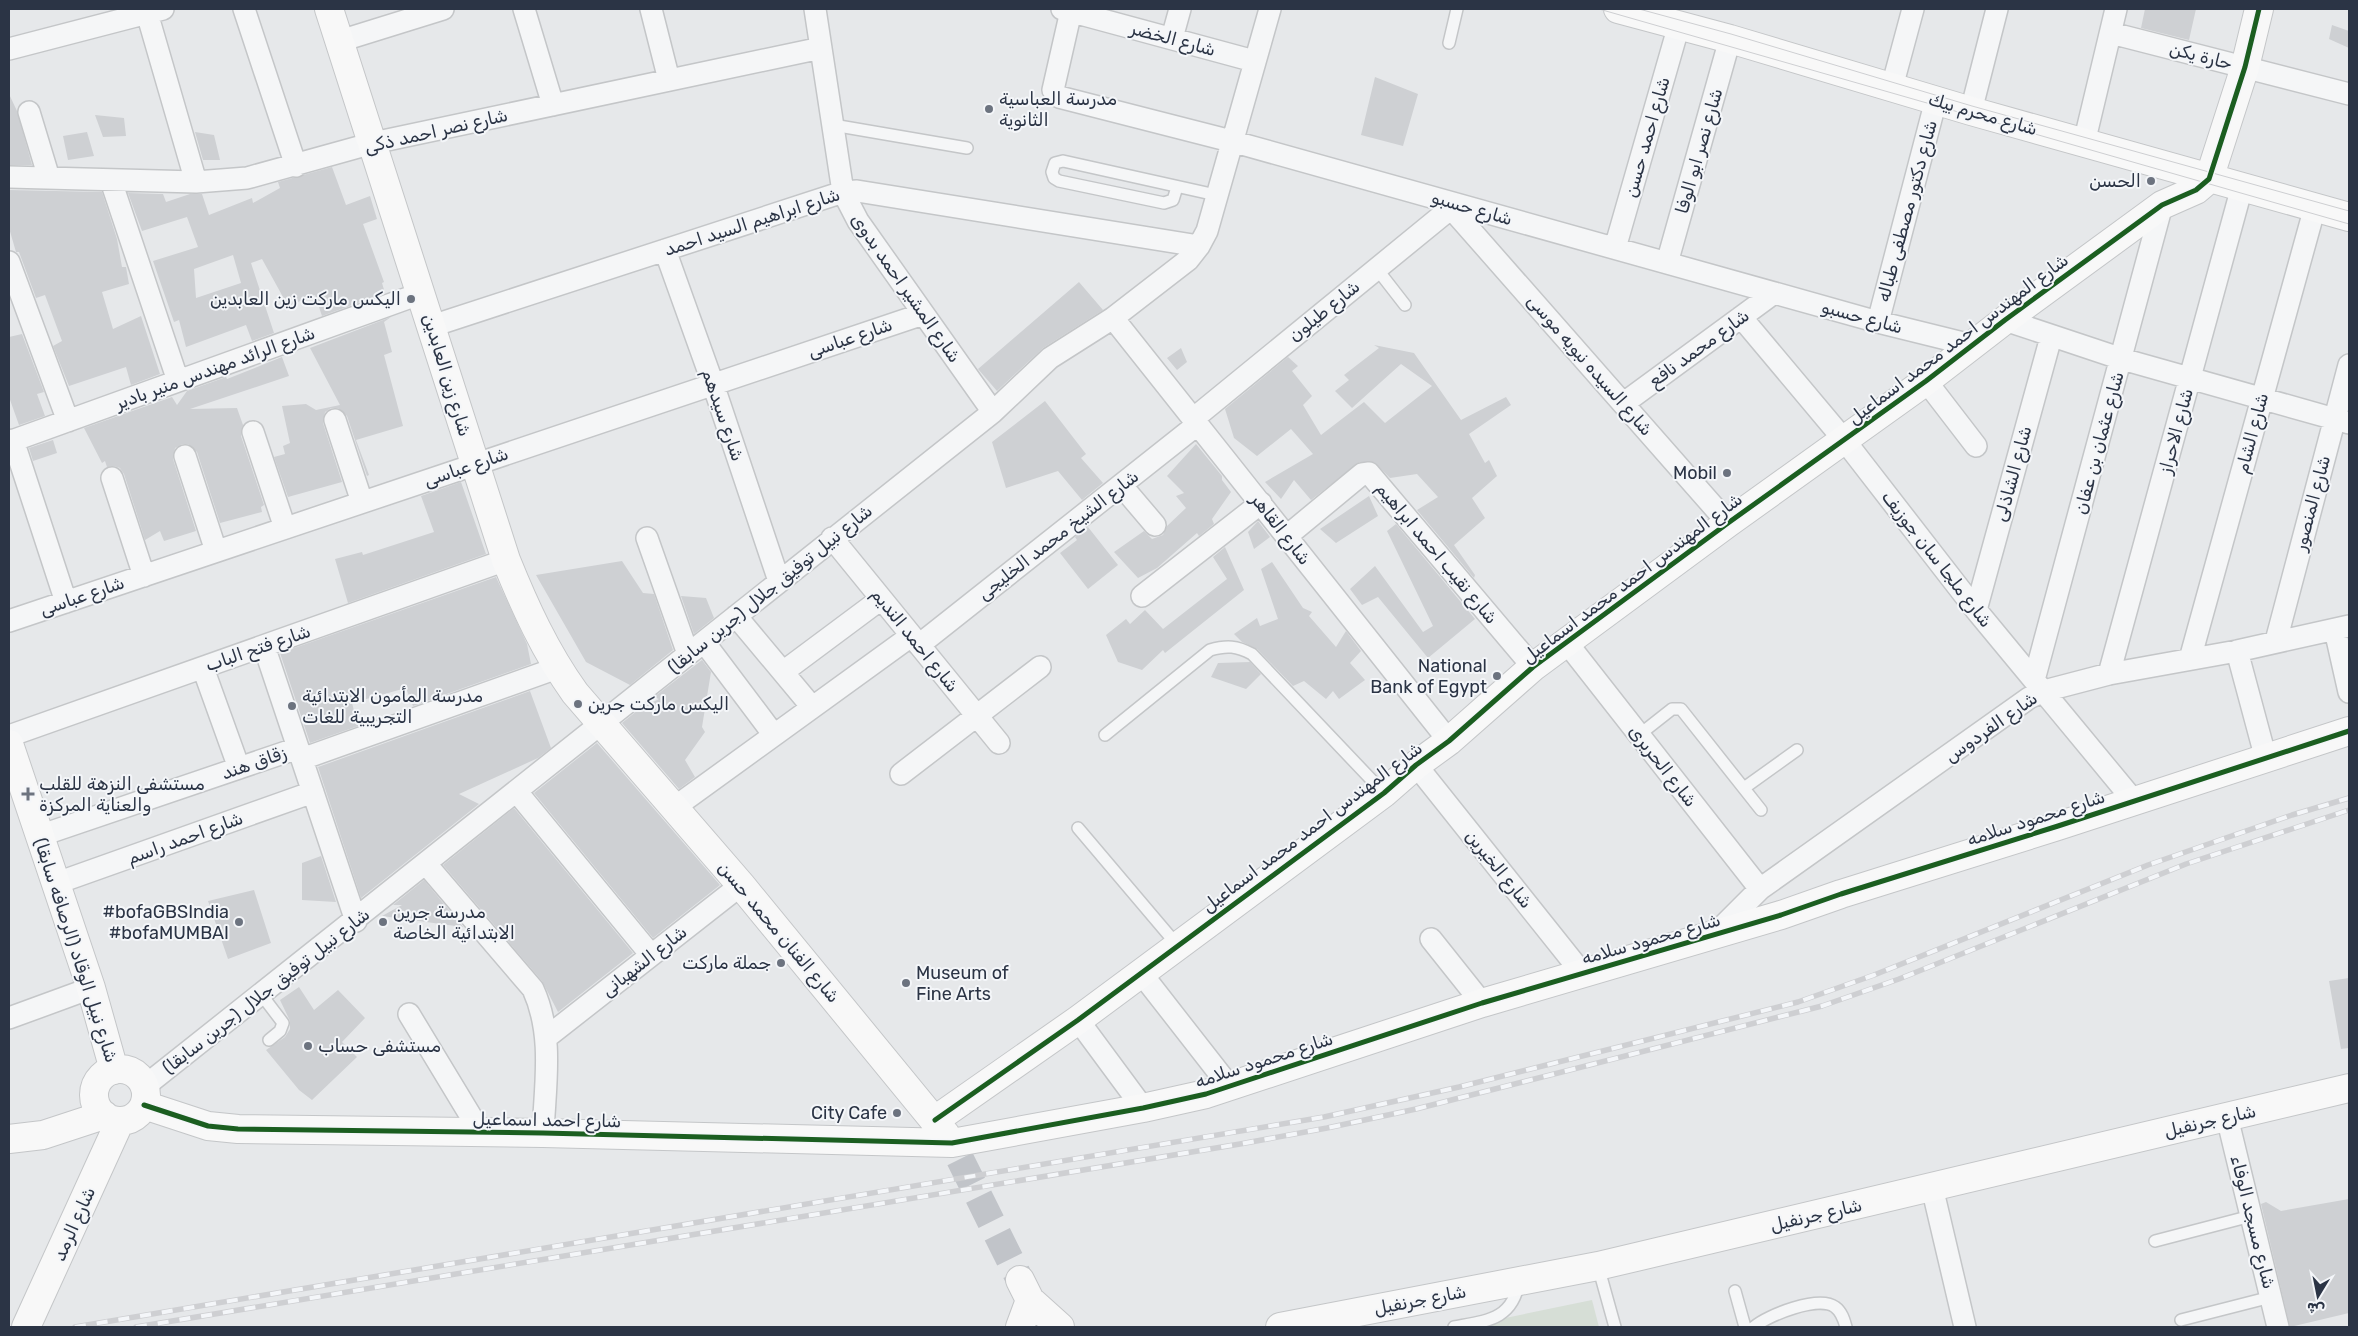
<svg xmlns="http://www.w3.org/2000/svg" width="2358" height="1336" font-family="Rubik,'Noto Naskh Arabic',sans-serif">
	<rect width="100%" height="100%" fill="#e6e8ea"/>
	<path fill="#d6ded6" d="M 1592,1300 L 1599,1327 L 1462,1327 Z"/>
	<path fill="#ced0d3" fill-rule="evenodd" d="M 2145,9 L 2196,9 L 2189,40 L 2141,28 Z
		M 2332,25 L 2349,31 L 2349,48 L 2329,39 Z
		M 1375,77 L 1418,94 L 1403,146 L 1361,135 Z
		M 9,94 L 17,111 L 32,165 L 9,165 Z
		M 95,115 L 124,118 L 126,136 L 103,137 Z
		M 87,132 L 94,156 L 68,160 L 63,136 Z
		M 195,132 L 214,135 L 220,160 L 203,160 Z
		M 332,167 L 346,205 L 370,196 L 377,219 L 363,224 L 384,282 L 382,283 L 385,293 L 322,316 L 315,295 L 288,306 L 262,259 L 251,263 L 274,333 L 252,341 L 246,325 L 186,347 L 179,320 L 174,322 L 153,261 L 198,247 L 187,217 L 142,231 L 128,193 L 163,194 L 166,202 L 190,194 L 202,194 L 209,215 L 252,198 L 253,203 L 280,188 L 278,182 ZM 233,255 L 241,283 L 196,298 L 194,269 Z
		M 9,190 L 102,192 L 117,239 L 122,267 L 126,267 L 129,284 L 102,292 L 113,329 L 141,316 L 160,374 L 131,385 L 126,367 L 69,386 L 53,346 L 62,341 L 45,295 L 36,298 L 19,252 L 16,252 L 9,228 Z
		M 1079,282 L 1103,310 L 1043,348 L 997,391 L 978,369 Z
		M 391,317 L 384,322 L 392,352 L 384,355 L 403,426 L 356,440 L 369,475 L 367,476 L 347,416 L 338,408 L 331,408 L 325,412 L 323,423 L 342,482 L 288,497 L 274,457 L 285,454 L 283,446 L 290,443 L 282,406 L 306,404 L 316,410 L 340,405 L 310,348 Z
		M 22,334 L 44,392 L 37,394 L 45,416 L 19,425 L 9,397 L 9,337 Z
		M 1374,345 L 1414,353 L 1461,420 L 1506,397 L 1511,405 L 1469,434 L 1485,463 L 1489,460 L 1497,476 L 1472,498 L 1485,518 L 1454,545 L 1475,575 L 1474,578 L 1417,510 L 1438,497 L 1417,474 L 1390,478 L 1374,462 L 1360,462 L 1311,500 L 1294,480 L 1281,499 L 1265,482 L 1313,454 L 1291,429 L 1257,456 L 1234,438 L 1225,409 L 1288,357 L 1298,366 L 1292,371 L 1312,396 L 1303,405 L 1321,435 L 1364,402 L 1385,423 L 1432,386 L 1401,364 L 1352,408 L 1335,391 L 1349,380 L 1344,375 L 1379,348 Z
		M 1181,348 L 1187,362 L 1177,370 L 1167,358 Z
		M 282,357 L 289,376 L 190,409 L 237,408 L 243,425 L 241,436 L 264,505 L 261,507 L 262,512 L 220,523 L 197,452 L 188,444 L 182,444 L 175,448 L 173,459 L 196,531 L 164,541 L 160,531 L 145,540 L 124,474 L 120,468 L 114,466 L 107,467 L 105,461 L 102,463 L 84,428 L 172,397 L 177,405 L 187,391 L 226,377 L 227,379 Z
		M 1045,401 L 1086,454 L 1081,458 L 1103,483 L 1082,500 L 1058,471 L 1006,488 L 992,442 Z
		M 53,440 L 57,453 L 33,461 L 29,448 Z
		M 1196,444 L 1222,476 L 1222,480 L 1231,492 L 1212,519 L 1214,524 L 1199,536 L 1197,533 L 1157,568 L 1138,578 L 1114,552 L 1144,531 L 1152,539 L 1163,535 L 1167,526 L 1186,508 L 1176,496 L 1184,493 L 1167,476 Z
		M 461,482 L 486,554 L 348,603 L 335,559 L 362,552 L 363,555 L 434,532 L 421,496 Z
		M 1369,496 L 1378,516 L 1336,543 L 1320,529 Z
		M 1258,521 L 1270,537 L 1254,549 L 1248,532 Z
		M 1396,524 L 1475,619 L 1428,658 L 1378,597 L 1362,605 L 1350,589 L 1375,566 L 1423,632 L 1433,626 L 1387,531 Z
		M 1088,527 L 1118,565 L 1088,589 L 1060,553 L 1077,540 L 1075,537 Z
		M 1225,547 L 1244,590 L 1165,653 L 1163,650 L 1142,670 L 1118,662 L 1106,635 L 1126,619 L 1130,624 L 1145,610 L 1163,629 L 1227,579 L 1213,557 Z
		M 622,561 L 643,593 L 654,594 L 673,650 L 630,685 L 586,662 L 536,575 Z
		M 1272,562 L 1303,608 L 1312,612 L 1309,616 L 1336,647 L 1346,631 L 1361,651 L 1350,663 L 1365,680 L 1339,699 L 1333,691 L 1326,699 L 1304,681 L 1293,686 L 1257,649 L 1242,642 L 1234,634 L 1257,618 L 1260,626 L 1278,619 L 1261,569 Z
		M 496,577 L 527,644 L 531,664 L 413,706 L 406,688 L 352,703 L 358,726 L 310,743 L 280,653 Z
		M 681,596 L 706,598 L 714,618 L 694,634 Z
		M 702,660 L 711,672 L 702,727 L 705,732 L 685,760 L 695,777 L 679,789 L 622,723 L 638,710 L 659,699 L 654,697 Z
		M 1250,662 L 1261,674 L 1246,689 L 1211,677 L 1218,663 Z
		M 530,691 L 551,748 L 538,758 L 459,794 L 479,804 L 361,898 L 318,767 Z
		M 597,743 L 720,885 L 653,938 L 534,793 Z
		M 514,808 L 633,953 L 558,1012 L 542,981 L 443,865 Z
		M 321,856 L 336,902 L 302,900 L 302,863 Z
		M 424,880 L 463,927 L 382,916 L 402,905 L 393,905 Z
		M 254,890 L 271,943 L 228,959 L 208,901 Z
		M 2349,978 L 2349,1048 L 2341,1049 L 2329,981 Z
		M 299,987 L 314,1010 L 338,990 L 365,1018 L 342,1042 L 357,1057 L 312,1100 L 299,1090 L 266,1050 L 285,1037 L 290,1029 L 290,1021 L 280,1000 Z
		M 2349,1199 L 2349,1313 L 2290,1327 L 2261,1204 L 2266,1202 L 2281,1211 Z"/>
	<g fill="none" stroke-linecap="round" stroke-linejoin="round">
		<path stroke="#c1c4c9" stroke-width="28" stroke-dasharray="28 14" stroke-linecap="butt" d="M 960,1159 L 1020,1280"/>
		<g stroke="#c4c6c8" stroke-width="14">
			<path id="lane" d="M 1449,43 L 1457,9
				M 833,125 L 967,148
				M 1177,187 L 1173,200 L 1164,203 L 1059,181 L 1054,178 L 1052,172 L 1055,163 L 1063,161 L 1216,195
				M 1377,269 L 1405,305
				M 1105,735 L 1210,650 C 1227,645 1237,646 1252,654 L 1384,793
				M 1639,735 L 1672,709 L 1681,709 L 1761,810
				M 1744,788 L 1797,750
				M 1078,828 L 1178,946
				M 261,994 L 283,1023 L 280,1031 L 269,1040
				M 2155,1241 L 2251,1216
				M 1598,1266 L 1615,1327
				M 1735,1291 L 1745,1327
				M 2181,1320 L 2271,1297
				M 1454,1327 C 1486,1321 1513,1320 1519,1281
				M 1754,1327 C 1768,1315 1819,1295 1835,1307 C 1842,1312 1844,1320 1846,1327"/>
		</g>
		<g stroke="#c4c6c8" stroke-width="24">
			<path id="street" d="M 244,9 L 296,166
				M 524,9 L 553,105
				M 651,9 L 669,80
				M 815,9 L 843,192 L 858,221 L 993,412
				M 1062,9 L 1254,61
				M 1071,11 L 1053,90 L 1059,97 L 1231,141 L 1878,322 L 1971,345
				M 147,13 L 196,182
				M 2111,33 L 2349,94
				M 1172,38 L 1180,9
				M 340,41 L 443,9
				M 9,49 L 163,9
				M 1892,87 L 1913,9
				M 1971,111 L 1997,9
				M 29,112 L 49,178
				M 2084,143 L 2116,9
				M 9,177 L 196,182 L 247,178 L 373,143 L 821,48
				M 111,181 L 178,381
				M 1451,208 L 1728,523
				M 1615,248 L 1679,25
				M 665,250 L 713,384 L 779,581
				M 9,262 L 68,421
				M 1667,263 L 1730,39
				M 1741,317 L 1845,441 L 1976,610 L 2134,801
				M 1113,318 L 1449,741
				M 2005,320 L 2122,359 L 2349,423
				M 1878,322 L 1936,100
				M 432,326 L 843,192 L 857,191 L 1199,246
				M 1926,381 L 1976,446
				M 1624,403 L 1774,293
				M 1193,419 L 1456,204
				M 335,420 L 362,502
				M 253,432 L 285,528
				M 13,440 L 66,602
				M 9,442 L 422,293
				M 185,456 L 216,551
				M 112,478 L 144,576
				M 1121,485 L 1155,525
				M 1287,536 L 1362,474 L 1369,473 L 1533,667
				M 647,538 L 688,654
				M 832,538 L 999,743
				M 1142,596 L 1261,503
				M 1976,610 L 2051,337
				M 736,616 L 812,707
				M 9,621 L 923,314
				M 2335,630 L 2349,692
				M 2276,641 L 2349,365
				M 704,642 L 774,735
				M 1567,643 L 1760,889
				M 919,645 L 1198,424
				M 264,646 L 356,921
				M 2237,651 L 2266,759
				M 2190,659 L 2315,207
				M 203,668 L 239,768
				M 783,672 L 881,599
				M 2109,674 L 2242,187
				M 2034,680 L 2162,205
				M 9,736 L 506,560
				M 302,759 L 557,668
				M 1416,765 L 1582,973
				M 901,774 L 1040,667
				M 517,792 L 651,955
				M 675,807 L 911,636
				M 39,836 L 298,748
				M 426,864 L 533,989 C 554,1035 545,1085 543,1133
				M 57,883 L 313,792
				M 1715,934 L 1760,889 L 2029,698 L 2044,691 L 2109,674 L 2237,651 L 2349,626
				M 1431,939 L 1482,1003
				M 1141,973 L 1230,1087
				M 409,1014 L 481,1133
				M 9,1018 L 91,988
				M 1078,1020 L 1143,1108
				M 547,1037 L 741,885
				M 145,1086 L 993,412 L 1050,358 L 1113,318 L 1188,260 L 1199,246 L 1207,231 L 1270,9
				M 2227,1117 L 2278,1327
				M 1932,1187 L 1965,1327"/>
		</g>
		<g stroke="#c4c6c8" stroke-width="30">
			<path id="secondary" d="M 329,9 L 506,560 C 525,607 545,651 575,693 L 741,885 L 946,1135
				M 1618,9 L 1730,39 L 1971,111 L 2349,217
				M 9,744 L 91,988 L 114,1070
				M94 1095a26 26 0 1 1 52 0a26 26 0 1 1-52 0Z
				M 144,1105 L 208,1126 L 238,1129 L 543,1133 L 952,1143 L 1143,1108 L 1206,1094 L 1482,1003 L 1781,915 L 1841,894 L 2058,826 L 2349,731
				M 935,1120 L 1078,1020 L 1384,793 L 1416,765 L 1449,741 L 1533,667 L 1728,523 L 1926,381 L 2005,320 L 2162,205 L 2196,190 L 2209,179 L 2245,67 L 2259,9
				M 9,1139 L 43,1135 L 104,1115
				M 1020,1280 L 1030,1300 L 1060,1327
				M 26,1327 L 120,1121
				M 1020,1327 L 1030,1300
				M 1280,1327 L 1598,1266 L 2349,1088"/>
		</g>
		<use href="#lane" stroke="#f5f6f7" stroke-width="11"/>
		<use href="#street" stroke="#f5f6f7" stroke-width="21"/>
		<use href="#secondary" stroke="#f8f8f8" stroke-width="28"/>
		<path stroke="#cecfd2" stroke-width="1" d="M 1599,9 L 2349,224
			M 1639,9 L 1731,34 L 1972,106 L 2349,211"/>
		<g stroke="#cecfd2" stroke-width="5.5">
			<path id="rail" d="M 75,1327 L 1324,1117 L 1459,1087 L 1798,1002 L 1874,975 L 2148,865 L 2292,815 L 2349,798
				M 136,1327 L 1240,1144 L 1327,1128 L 1416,1109 L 1822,1006 L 1899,979 L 2186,864 L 2349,810"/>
		</g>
		<use href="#rail" stroke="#f4f6f9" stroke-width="4" stroke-dasharray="11" stroke-linecap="butt"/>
		<g stroke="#f4f6f9" stroke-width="8">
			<path id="cycleway" d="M 144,1105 L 208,1126 L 238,1129 L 543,1133 L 952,1143 L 1143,1108 L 1206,1094 L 1482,1003 L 1781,915 L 1841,894 L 2058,826 L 2349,731
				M 935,1120 L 1078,1020 L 1384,793 L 1416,765 L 1449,741 L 1533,667 L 1728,523 L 1926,381 L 2005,320 L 2162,205 L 2196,190 L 2209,179 L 2245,67 L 2259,9"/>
		</g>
		<use href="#cycleway" stroke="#1b5e20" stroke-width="5"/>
	</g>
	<g fill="#6c737f" stroke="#f4f6f9" stroke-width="2">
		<circle cx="989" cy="109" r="5"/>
		<circle cx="2151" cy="181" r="5"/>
		<circle cx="411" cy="299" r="5"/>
		<circle cx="1727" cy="473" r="5"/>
		<circle cx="1497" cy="676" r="5"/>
		<circle cx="578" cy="704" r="5"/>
		<circle cx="292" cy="706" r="5"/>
		<path d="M25.5 786.5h5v5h5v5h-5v5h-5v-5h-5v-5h5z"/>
		<circle cx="239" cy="922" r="5"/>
		<circle cx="383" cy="922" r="5"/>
		<circle cx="781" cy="963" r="5"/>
		<circle cx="906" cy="983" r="5"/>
		<circle cx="308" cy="1046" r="5"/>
		<circle cx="897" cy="1113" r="5"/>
	</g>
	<g text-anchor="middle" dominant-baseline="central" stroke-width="4" stroke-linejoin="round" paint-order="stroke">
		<g font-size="18" fill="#2b3445" stroke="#f4f6f9">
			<text transform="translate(1173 39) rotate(15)">شارع الخضر</text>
			<text transform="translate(2201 56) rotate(14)">حارة يكن</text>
			<text transform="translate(1983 114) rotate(16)">شارع محرم بيك</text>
			<text transform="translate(436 131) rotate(-13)">شارع نصر احمد ذكى</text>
			<text transform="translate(1647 137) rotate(-74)">شارع احمد حسن</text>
			<text transform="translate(1699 151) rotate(-74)">شارع نصر ابو الوفا</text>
			<text transform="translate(1472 208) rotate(16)">شارع حسبو</text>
			<text transform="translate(1907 211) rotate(-75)">شارع دكتور مصطفى طباله</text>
			<text transform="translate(752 222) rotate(-18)">شارع ابراهيم السيد احمد</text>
			<text transform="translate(906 288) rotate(55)">شارع المشير احمد بدوى</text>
			<text transform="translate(1324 311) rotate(-39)">شارع طيلون</text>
			<text transform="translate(1862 317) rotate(15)">شارع حسبو</text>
			<text transform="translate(850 338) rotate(-19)">شارع عباسى</text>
			<text transform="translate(1958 339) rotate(-37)">شارع المهندس احمد محمد اسماعيل</text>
			<text transform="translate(1699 348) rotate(-36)">شارع محمد نافع</text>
			<text transform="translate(1590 365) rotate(49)">شارع السيده نبويه موسى</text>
			<text transform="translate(215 368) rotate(-20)">شارع الرائد مهندس منير بادير</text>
			<text transform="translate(447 375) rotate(73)">شارع زين العابدين</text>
			<text transform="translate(723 415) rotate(71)">شارع سيدهم</text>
			<text transform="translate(2176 431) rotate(-75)">شارع الاحراز</text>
			<text transform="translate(2252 433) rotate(-75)">شارع الشام</text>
			<text transform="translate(2099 443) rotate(-75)">شارع عثمان بن عفان</text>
			<text transform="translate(466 467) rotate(-19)">شارع عباسى</text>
			<text transform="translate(2013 474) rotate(-75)">شارع الشاذلى</text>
			<text transform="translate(2312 503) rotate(-75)">شارع المنصور</text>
			<text transform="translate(1281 529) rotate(52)">شارع القاهر</text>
			<text transform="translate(1058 535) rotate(-38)">شارع الشيخ محمد الخليجى</text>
			<text transform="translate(1437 553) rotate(50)">شارع نقيب احمد ابراهيم</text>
			<text transform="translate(1937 559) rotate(52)">شارع ملجا سان جوزيف</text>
			<text transform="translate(1632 578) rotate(-37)">شارع المهندس احمد محمد اسماعيل</text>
			<text transform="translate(770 589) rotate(-39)">شارع نبيل توفيق جلال (جرين سابقا)</text>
			<text transform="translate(82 596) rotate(-19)">شارع عباسى</text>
			<text transform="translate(915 640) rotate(51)">شارع احمد النديم</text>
			<text transform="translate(258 648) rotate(-19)">شارع فتح الباب</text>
			<text transform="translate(1991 727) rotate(-35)">شارع الفردوس</text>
			<text transform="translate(254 763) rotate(-19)">زقاق هند</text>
			<text transform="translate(1663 766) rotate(52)">شارع الحريرى</text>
			<text transform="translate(2036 818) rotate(-18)">شارع محمود سلامه</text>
			<text transform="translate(1312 827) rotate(-37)">شارع المهندس احمد محمد اسماعيل</text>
			<text transform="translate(185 838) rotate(-20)">شارع احمد راسم</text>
			<text transform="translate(1499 869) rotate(51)">شارع الخيرين</text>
			<text transform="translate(779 932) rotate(50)">شارع الفنان محمد حسن</text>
			<text transform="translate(1651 939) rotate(-16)">شارع محمود سلامه</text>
			<text transform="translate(76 950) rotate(72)">شارع نبيل الوقاد (الرصافه سابقا)</text>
			<text transform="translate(644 961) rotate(-38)">شارع الشهبانى</text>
			<text transform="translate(266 991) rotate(-38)">شارع نبيل توفيق جلال (جرين سابقا)</text>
			<text transform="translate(1264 1060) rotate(-18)">شارع محمود سلامه</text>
			<text transform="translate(547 1120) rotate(1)">شارع احمد اسماعيل</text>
			<text transform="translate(2210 1121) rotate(-13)">شارع جرنفيل</text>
			<text transform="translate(1816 1215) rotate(-13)">شارع جرنفيل</text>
			<text transform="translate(2253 1222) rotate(76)">شارع مسجد الوفاء</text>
			<text transform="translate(74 1224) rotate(-66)">شارع الرمد</text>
			<text transform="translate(1420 1300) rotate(-11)">شارع جرنفيل</text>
		</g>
		<g font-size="18" fill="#2b3445" stroke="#f4f6f9" text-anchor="start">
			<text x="999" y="99">مدرسة العباسية<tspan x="999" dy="21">الثانوية</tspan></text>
			<text x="2141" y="181" text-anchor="end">الحسن</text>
			<text x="401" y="299" text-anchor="end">اليكس ماركت زين العابدين</text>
			<text x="1717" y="473" text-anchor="end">Mobil</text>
			<text x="1487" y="666" text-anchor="end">National<tspan x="1487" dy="21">Bank of Egypt</tspan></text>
			<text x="302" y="696">مدرسة المأمون الابتدائية<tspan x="302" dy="21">التجريبية للغات</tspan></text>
			<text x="588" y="704">اليكس ماركت جرين</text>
			<text x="39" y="784">مستشفى النزهة للقلب<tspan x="39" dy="21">والعناية المركزة</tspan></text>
			<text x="229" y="912" text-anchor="end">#bofaGBSIndia<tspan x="229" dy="21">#bofaMUMBAI</tspan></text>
			<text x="393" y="912">مدرسة جرين<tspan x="393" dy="21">الابتدائية الخاصة</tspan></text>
			<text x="771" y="963" text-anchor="end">جملة ماركت</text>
			<text x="916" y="973">Museum of<tspan x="916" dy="21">Fine Arts</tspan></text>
			<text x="318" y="1046">مستشفى حساب</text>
			<text x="887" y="1113" text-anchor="end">City Cafe</text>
		</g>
	</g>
	<rect width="2358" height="1336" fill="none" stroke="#2b3445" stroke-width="20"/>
	<g transform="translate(2318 1296) rotate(190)" stroke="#f4f6f9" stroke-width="4" paint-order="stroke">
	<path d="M0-4L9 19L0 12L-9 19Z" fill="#2b3445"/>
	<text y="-8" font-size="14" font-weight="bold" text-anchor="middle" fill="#2b3445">ش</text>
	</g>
</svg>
